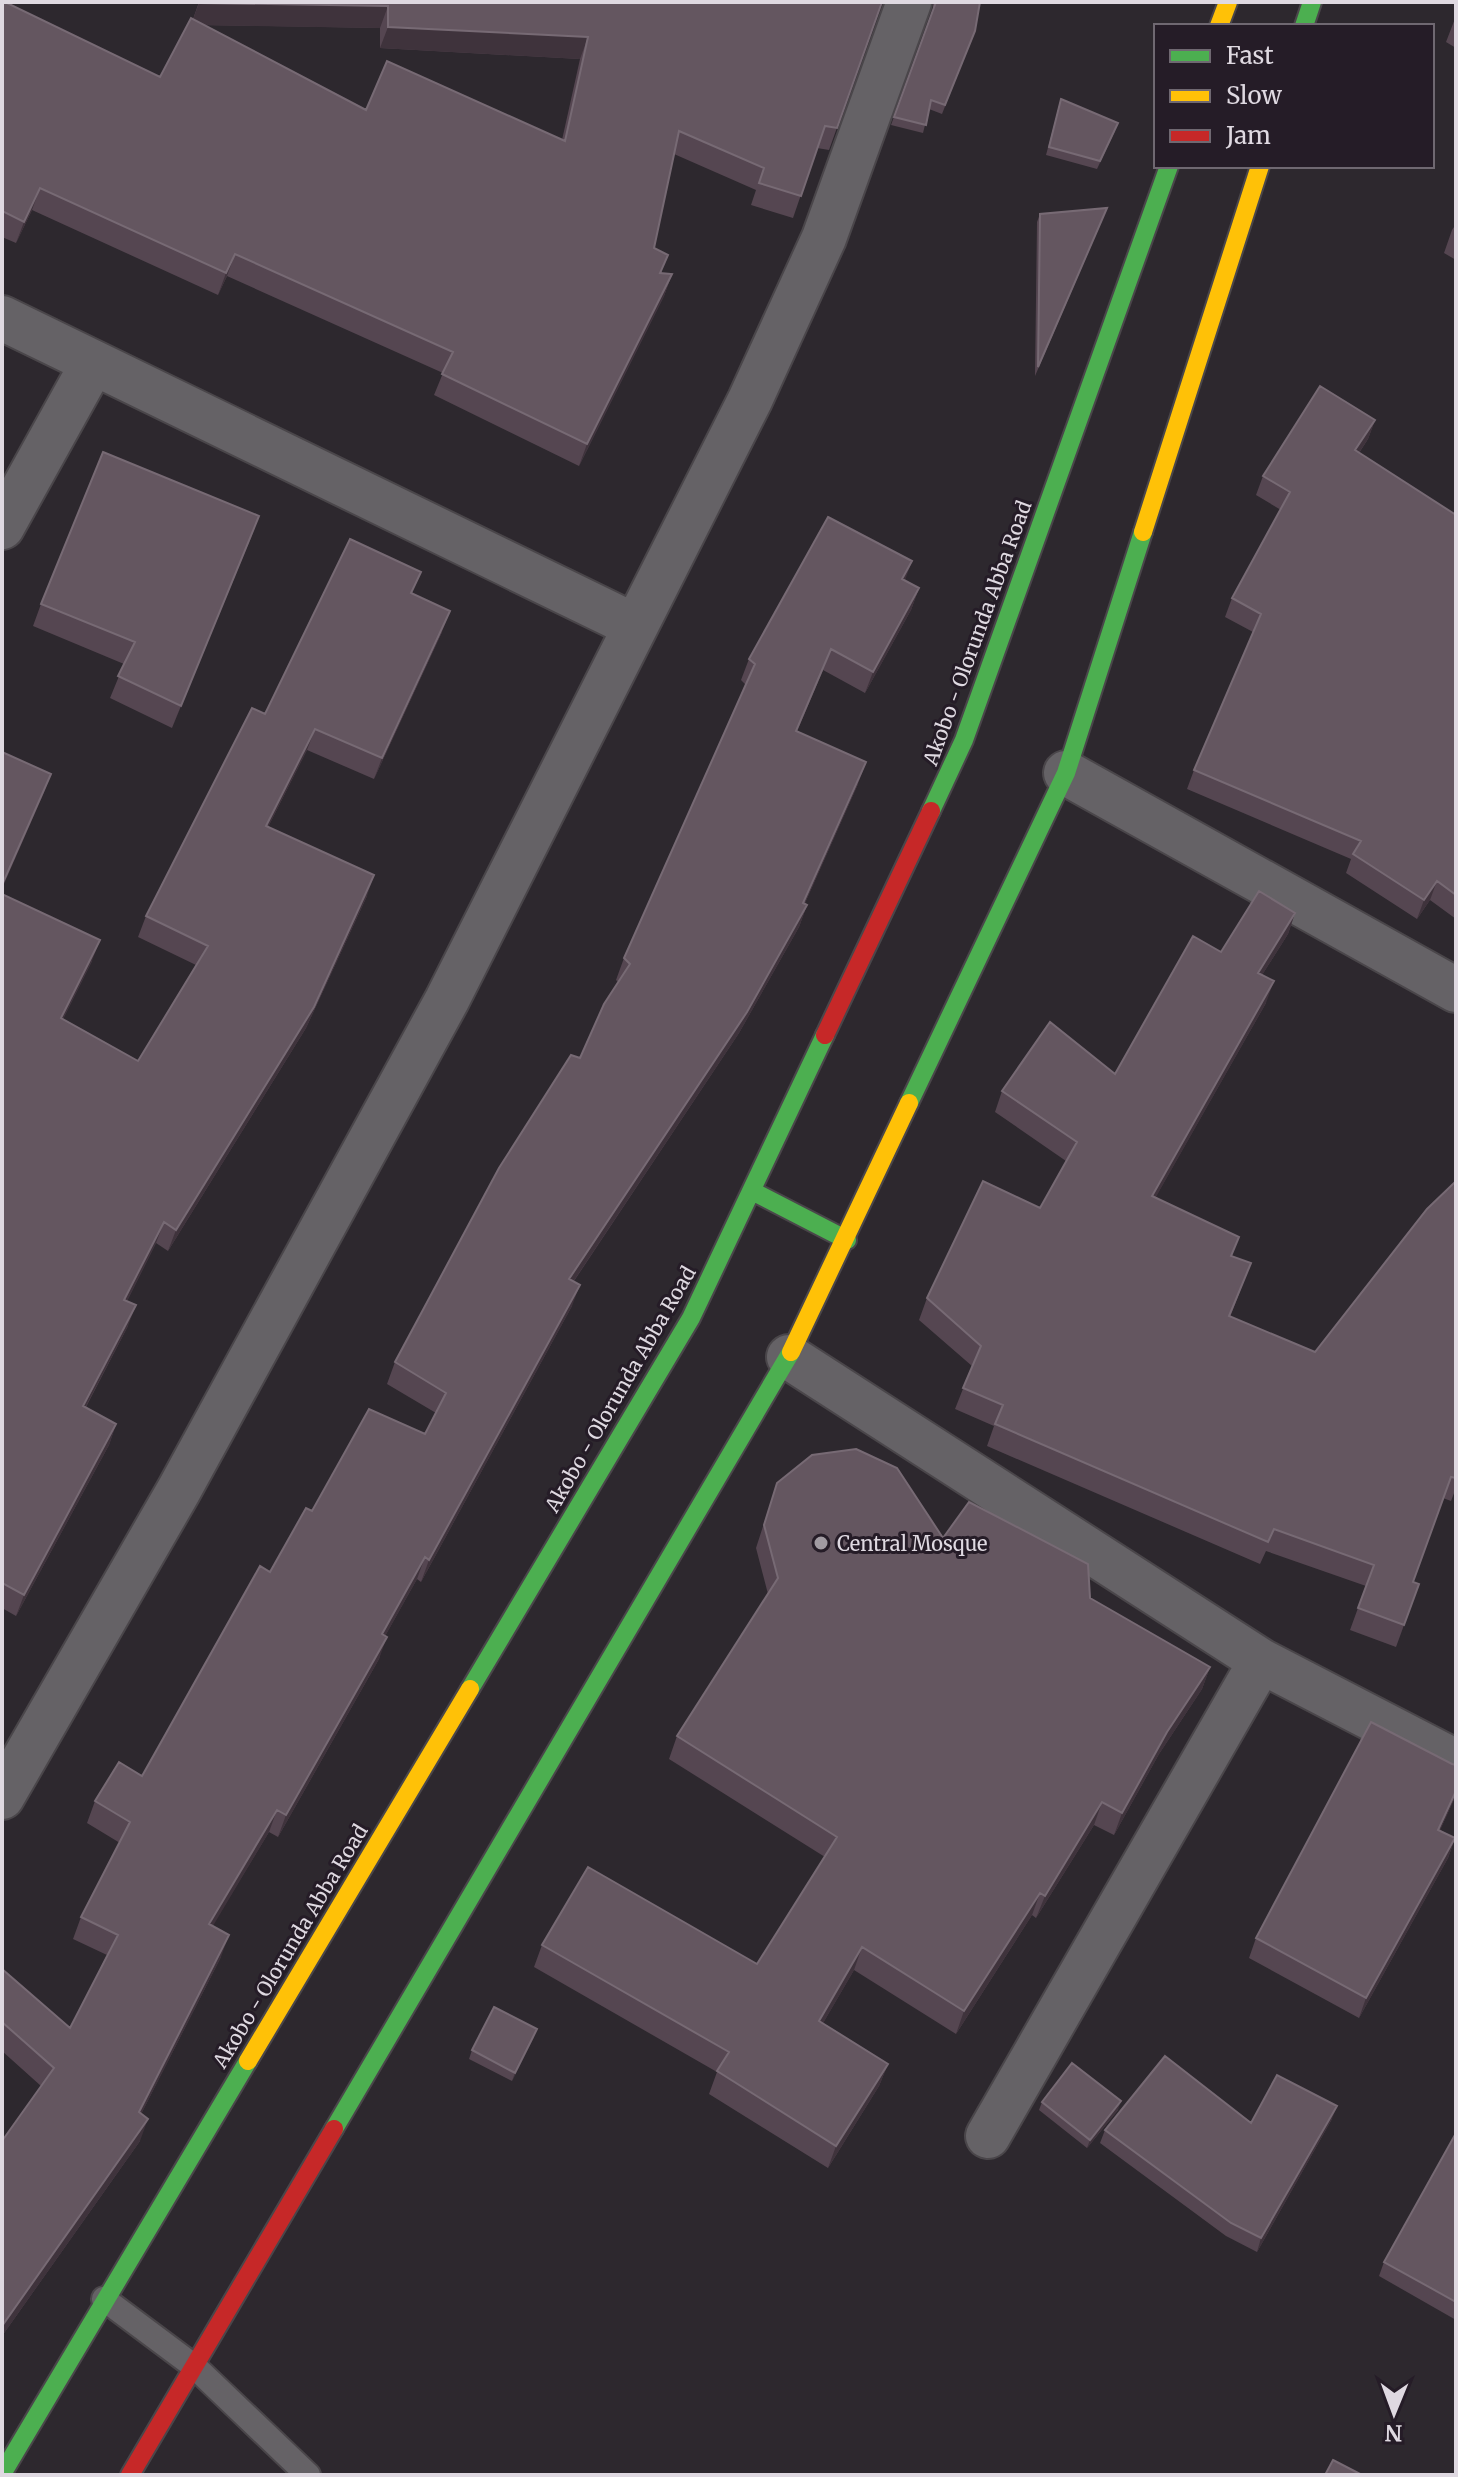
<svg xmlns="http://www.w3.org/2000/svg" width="1458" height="2477" font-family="Merriweather,serif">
	<rect width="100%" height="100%" fill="#2d282e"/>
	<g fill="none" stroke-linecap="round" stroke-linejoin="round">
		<g stroke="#4a464a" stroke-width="28">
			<path id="lane" d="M 104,2299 L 195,2367 L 308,2475"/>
		</g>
		<g stroke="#4a464a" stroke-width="48">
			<path id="street" d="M 2,318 L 635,626
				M 2,527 L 93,363
				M 1066,773 L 1456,990
				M 789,1357 L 1261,1661 L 1456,1762
				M 2,1797 L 179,1490 L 447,1000 L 750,400 L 824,238 L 909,2
				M 988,2136 L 1261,1661"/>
		</g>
		<g stroke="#4a464a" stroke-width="22">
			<path id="fast" d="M 1304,26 L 1312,2
				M 931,811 L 964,740 L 1169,166
				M 909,1103 L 1066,773 L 1143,532
				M 752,1191 L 847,1240
				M 470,1689 L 691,1318 L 825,1035
				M 334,2129 L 791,1352
				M 2,2474 L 248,2061"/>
		</g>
		<g stroke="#4a464a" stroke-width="22">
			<path id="slow" d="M 1219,26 L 1228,2
				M 1143,532 L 1260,166
				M 791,1352 L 909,1103
				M 248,2061 L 470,1689"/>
		</g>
		<g stroke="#4a464a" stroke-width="22">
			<path id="jam" d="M 825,1035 L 931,811
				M 130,2475 L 334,2129"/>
		</g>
		<use href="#lane" stroke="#656266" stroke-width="24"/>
		<use href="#street" stroke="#656266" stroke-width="44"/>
		<use href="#fast" stroke="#4caf50" stroke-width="18"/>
		<use href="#slow" stroke="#ffc107" stroke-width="18"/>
		<use href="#jam" stroke="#c62828" stroke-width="18"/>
	</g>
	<path fill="#554651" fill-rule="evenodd" d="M 2,2 L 160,77 L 193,19 L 199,2 L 882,2 L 829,150 L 817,148 L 793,218 L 751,205 L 756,190 L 674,154 L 654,248 L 662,273 L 672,274 L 664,296 L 579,466 L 434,395 L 443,373 L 227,276 L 218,295 L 32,210 L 16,243 L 2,237 ZM 204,25 L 380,28 L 380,48 L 580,59 L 562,140 L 366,110 Z
		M 933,2 L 980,2 L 975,31 L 942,114 L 929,109 L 923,133 L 891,125 L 933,10 Z
		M 1456,16 L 1456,48 L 1446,42 Z
		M 1061,99 L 1115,131 L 1097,169 L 1046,155 Z
		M 1040,214 L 1104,216 L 1035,376 L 1037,222 Z
		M 1456,224 L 1456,260 L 1444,253 L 1452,230 Z
		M 1375,420 L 1368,439 L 1359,453 L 1456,515 L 1456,919 L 1430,900 L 1417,919 L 1346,873 L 1351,859 L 1187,789 L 1194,770 L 1253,632 L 1225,617 L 1232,598 L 1281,510 L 1256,495 L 1263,476 Z
		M 259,516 L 172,728 L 110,698 L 124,664 L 33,626 L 41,604 Z
		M 905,581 L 919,588 L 911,610 L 865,693 L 823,670 L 797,731 L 858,784 L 805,903 L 807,905 L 799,927 L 739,1033 L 574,1281 L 572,1306 L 421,1582 L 417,1579 L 385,1636 L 379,1659 L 278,1837 L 269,1832 L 212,1926 L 221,1957 L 141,2114 L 140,2141 L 2,2336 L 2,2141 L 41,2086 L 2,2051 L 2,1969 L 70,2028 L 107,1955 L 73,1939 L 81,1917 L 120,1843 L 87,1823 L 95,1801 L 142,1776 L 270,1572 L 312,1511 L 425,1434 L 436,1413 L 387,1384 L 395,1362 L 580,1058 L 618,982 L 616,980 L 624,958 L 746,685 L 741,680 L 749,659 Z
		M 413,594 L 442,632 L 374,779 L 307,750 L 268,827 L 367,896 L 306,1028 L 168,1251 L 156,1243 L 127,1301 L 128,1326 L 86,1407 L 116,1424 L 109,1445 L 16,1616 L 2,1608 L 2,894 L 92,961 L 63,1019 L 138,1061 L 196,965 L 138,937 L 146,916 L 265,714 Z
		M 1295,913 L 1288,934 L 1262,975 L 1266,1003 L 1155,1198 L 1232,1256 L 1251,1263 L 1230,1317 L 1315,1352 L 1456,1181 L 1456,1488 L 1451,1501 L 1443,1498 L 1413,1582 L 1419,1584 L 1396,1647 L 1350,1630 L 1366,1586 L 1266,1551 L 1260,1564 L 987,1446 L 994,1426 L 955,1409 L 972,1366 L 919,1320 L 927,1298 L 1040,1208 L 1066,1161 L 995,1112 L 1002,1091 L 1115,1074 L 1221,952 Z
		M 777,1483 L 943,1538 L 1090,1598 L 1210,1667 L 1202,1689 L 1159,1754 L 1114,1835 L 1094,1825 L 1036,1918 L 1032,1915 L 956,2034 L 854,1970 L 823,2023 L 888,2064 L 879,2086 L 828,2168 L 709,2094 L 717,2072 L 534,1967 L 542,1945 L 757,1964 L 825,1857 L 669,1759 L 677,1736 L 768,1594 L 756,1548 Z
		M 1456,1795 L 1440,1830 L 1455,1838 L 1448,1858 L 1359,2018 L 1249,1958 L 1256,1938 Z
		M 534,2037 L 512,2081 L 469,2059 L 472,2050 Z
		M 1042,2102 L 1118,2110 L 1087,2148 L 1039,2110 Z
		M 1332,2119 L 1257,2252 L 1226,2236 L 1100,2143 L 1105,2130 Z
		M 1456,2133 L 1456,2320 L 1379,2276 L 1384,2262 Z"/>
	<path fill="#3f333c" d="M 199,3 L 388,6 L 380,28 L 191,25 Z
		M 388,27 L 588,37 L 580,59 L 380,48 Z
		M 40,188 L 32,210 L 16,243 L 24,222 Z
		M 235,254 L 227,276 L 218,295 L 226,273 Z
		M 672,274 L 664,296 L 579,466 L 587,444 Z
		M 1375,420 L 1368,439 L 1348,469 L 1355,450 Z
		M 259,516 L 251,538 L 172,728 L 181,706 Z
		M 912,561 L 904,583 L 902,579 Z
		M 919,588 L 911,610 L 865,693 L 873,672 Z
		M 450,611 L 442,632 L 374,779 L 382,758 Z
		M 831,649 L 823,670 L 788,753 L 796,731 Z
		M 315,729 L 307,750 L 258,847 L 266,826 Z
		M 866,762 L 858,784 L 795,925 L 803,903 Z
		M 51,774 L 43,795 L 2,889 L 2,885 Z
		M 374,875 L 367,896 L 306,1028 L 168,1251 L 176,1230 Z
		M 1437,881 L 1430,900 L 1417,919 L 1424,900 Z
		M 807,905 L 799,927 L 739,1033 L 561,1300 L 569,1279 Z
		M 1295,913 L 1288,934 L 1250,994 L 1258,973 Z
		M 100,940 L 92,961 L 53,1039 L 61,1018 Z
		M 1274,981 L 1266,1003 L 1144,1218 L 1152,1196 Z
		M 164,1222 L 156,1243 L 117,1321 L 124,1300 Z
		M 580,1285 L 572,1306 L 421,1582 L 429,1560 Z
		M 136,1305 L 128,1326 L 75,1427 L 83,1406 Z
		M 116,1424 L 109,1445 L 16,1616 L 24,1595 Z
		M 425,1557 L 417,1579 L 374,1656 L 382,1634 Z
		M 387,1637 L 379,1659 L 278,1837 L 286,1815 Z
		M 1210,1667 L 1202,1689 L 1159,1754 L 1114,1835 L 1122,1813 L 1167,1732 Z
		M 1456,1791 L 1456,1795 L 1431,1850 L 1438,1830 Z
		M 1102,1802 L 1094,1825 L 1036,1918 L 1045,1896 Z
		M 277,1810 L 269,1832 L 201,1946 L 209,1924 Z
		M 1455,1838 L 1448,1858 L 1359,2018 L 1366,1998 Z
		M 1040,1893 L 1032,1915 L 956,2034 L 964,2011 Z
		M 229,1935 L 221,1957 L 131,2134 L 139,2112 Z
		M 862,1947 L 854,1970 L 811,2044 L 819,2021 Z
		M 537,2029 L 534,2037 L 512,2081 L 515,2073 Z
		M 888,2064 L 879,2086 L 828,2168 L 836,2146 Z
		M 1121,2101 L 1118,2110 L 1087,2148 L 1090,2140 Z
		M 1337,2106 L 1332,2119 L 1257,2252 L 1261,2238 Z
		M 148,2119 L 140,2141 L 2,2336 L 2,2326 Z"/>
	<path fill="#645660" stroke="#776a74" stroke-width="2" d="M 2,2 L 5,2 L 160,77 L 191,18 L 366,110 L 387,61 L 565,141 L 588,37 L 388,27 L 388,6 L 199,3 L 882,2 L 837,128 L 825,126 L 801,196 L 759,183 L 764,168 L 679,131 L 654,248 L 668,255 L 660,273 L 672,274 L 587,444 L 442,374 L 453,352 L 235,254 L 226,273 L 40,188 L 24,222 L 2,211 Z
		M 936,2 L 980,2 L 975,31 L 945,105 L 931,100 L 926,125 L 894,117 Z
		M 1061,99 L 1118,123 L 1100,161 L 1049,147 Z
		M 1107,208 L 1038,367 L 1040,214 Z
		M 1320,386 L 1375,420 L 1355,450 L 1456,515 L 1456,895 L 1437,881 L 1424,900 L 1353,854 L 1361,841 L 1194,770 L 1261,614 L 1232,598 L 1290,492 L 1263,476 Z
		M 103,452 L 259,516 L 181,706 L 118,676 L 135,642 L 41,604 Z
		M 828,517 L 912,561 L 902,579 L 919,588 L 873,672 L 831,649 L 796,731 L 866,762 L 803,903 L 807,905 L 747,1012 L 569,1279 L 580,1285 L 429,1560 L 425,1557 L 382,1634 L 387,1637 L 286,1815 L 277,1810 L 209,1924 L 229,1935 L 139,2112 L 148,2119 L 2,2326 L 2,2141 L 54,2068 L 2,2022 L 2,1969 L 70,2028 L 118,1935 L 81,1917 L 130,1822 L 95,1801 L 119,1762 L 142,1776 L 260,1566 L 270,1572 L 306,1508 L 312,1511 L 369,1409 L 425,1434 L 446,1393 L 395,1362 L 499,1168 L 571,1055 L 580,1058 L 604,1004 L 630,964 L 624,958 L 755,664 L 749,659 Z
		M 350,539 L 421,572 L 411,593 L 450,611 L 382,758 L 315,729 L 266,826 L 374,875 L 314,1007 L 176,1230 L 164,1222 L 124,1300 L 136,1305 L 83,1406 L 116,1424 L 24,1595 L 2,1583 L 2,894 L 100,940 L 61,1018 L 138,1061 L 208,946 L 146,916 L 252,708 L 265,714 Z
		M 2,752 L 51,774 L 2,885 Z
		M 1259,891 L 1295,913 L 1258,973 L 1274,981 L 1152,1196 L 1239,1237 L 1231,1256 L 1251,1263 L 1229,1316 L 1315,1352 L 1427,1209 L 1456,1181 L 1456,1478 L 1451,1477 L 1413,1582 L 1419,1584 L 1404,1625 L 1358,1608 L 1374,1565 L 1274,1529 L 1268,1542 L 995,1424 L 1003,1405 L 963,1388 L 981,1346 L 927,1298 L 983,1181 L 1040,1208 L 1077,1142 L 1002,1091 L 1050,1022 L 1115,1074 L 1193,936 L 1221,952 Z
		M 856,1449 L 897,1468 L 943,1538 L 969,1502 L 1088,1564 L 1090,1598 L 1210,1667 L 1167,1732 L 1122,1813 L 1102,1802 L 1045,1896 L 1040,1893 L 964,2011 L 862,1947 L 819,2021 L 888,2064 L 836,2146 L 717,2071 L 729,2052 L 542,1945 L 588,1867 L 757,1964 L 837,1837 L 677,1736 L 778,1578 L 764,1525 L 777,1483 L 812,1455 Z
		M 1371,1722 L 1452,1764 L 1456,1765 L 1456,1791 L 1438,1830 L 1455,1838 L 1366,1998 L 1256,1938 Z
		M 494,2007 L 537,2029 L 515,2073 L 472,2050 Z
		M 1165,2056 L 1251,2123 L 1277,2075 L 1337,2106 L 1261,2238 L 1231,2223 L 1105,2130 Z
		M 1072,2063 L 1121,2101 L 1090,2140 L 1042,2102 Z
		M 1456,2133 L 1456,2302 L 1384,2262 Z
		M 1333,2460 L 1362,2475 L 1325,2475 Z"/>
	<circle fill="#a19ba2" stroke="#251c27" stroke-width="3" cx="821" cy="1543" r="8"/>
	<g text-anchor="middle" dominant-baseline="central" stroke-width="6" stroke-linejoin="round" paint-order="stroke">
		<g font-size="20" fill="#dfd9e1" stroke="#251c27">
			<text transform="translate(977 633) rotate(-70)">Akobo - Olorunda Abba Road</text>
			<text transform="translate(620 1389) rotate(-60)">Akobo - Olorunda Abba Road</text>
			<text transform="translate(290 1946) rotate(-59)">Akobo - Olorunda Abba Road</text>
		</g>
		<g font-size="20" fill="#dfd9e1" stroke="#251c27" text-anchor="start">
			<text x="837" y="1543">Central Mosque</text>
		</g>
	</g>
	<rect width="1458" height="2477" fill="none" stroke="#dfd9e1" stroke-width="8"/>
	<rect x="1154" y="24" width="280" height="144" fill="#251c27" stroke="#6f6871" stroke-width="2"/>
	<rect x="1170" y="50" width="40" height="12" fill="#4caf50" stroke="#6f6871" stroke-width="2"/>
	<text x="1226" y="64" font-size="24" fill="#dfd9e1">Fast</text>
	<rect x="1170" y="90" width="40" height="12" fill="#ffc107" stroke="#6f6871" stroke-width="2"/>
	<text x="1226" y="104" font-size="24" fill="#dfd9e1">Slow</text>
	<rect x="1170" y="130" width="40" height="12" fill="#c62828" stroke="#6f6871" stroke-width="2"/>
	<text x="1226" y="144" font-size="24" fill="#dfd9e1">Jam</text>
	<g transform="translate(1394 2413) rotate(181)" stroke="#251c27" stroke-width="6" paint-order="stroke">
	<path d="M0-6L14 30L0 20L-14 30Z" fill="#dfd9e1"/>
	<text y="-12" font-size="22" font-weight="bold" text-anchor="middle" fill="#dfd9e1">N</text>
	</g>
</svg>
